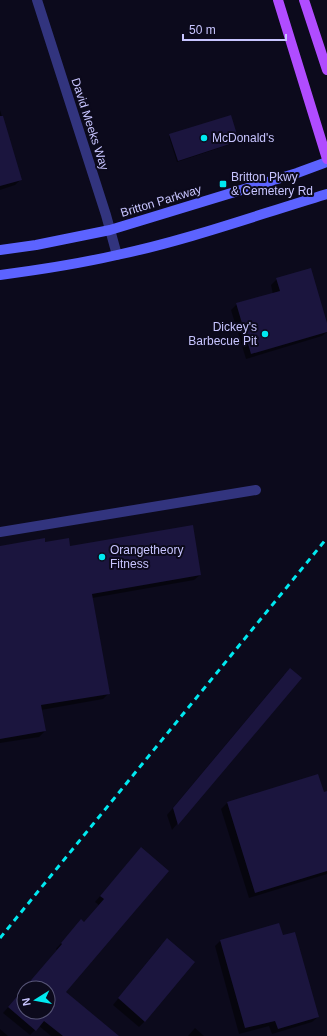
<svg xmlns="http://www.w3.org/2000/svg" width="327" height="1036" font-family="Helvetica,sans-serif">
	<rect width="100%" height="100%" fill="#0c0a1c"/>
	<path fill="#0007" d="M 0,110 L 21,179 L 15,185 L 0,190 Z
		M 170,135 L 238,141 L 237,142 L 177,162 L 169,137 Z
		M 277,279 L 327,327 L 327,332 L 322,336 L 246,359 L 231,310 L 237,304 L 273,294 L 271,285 Z
		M 44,543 L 69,547 L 200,575 L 194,580 L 92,598 L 109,693 L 103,699 L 41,710 L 45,731 L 39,737 L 0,743 L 0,547 Z
		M 284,675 L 300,678 L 172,830 L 167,815 Z
		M 317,775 L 323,793 L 327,792 L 327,874 L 249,898 L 221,809 L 227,803 Z
		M 136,854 L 65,992 L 118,1036 L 51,1036 L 39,1026 L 30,1035 L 3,1013 L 24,989 L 24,1012 L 48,1012 L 48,988 L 25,988 L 57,950 L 56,949 L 76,926 L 84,923 L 99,905 L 95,902 Z
		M 282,936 L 318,1017 L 312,1022 L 272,1034 L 269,1026 L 239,1034 L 215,946 L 221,940 Z
		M 161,945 L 145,1021 L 139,1027 L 113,1005 Z
		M 195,1028 L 204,1036 L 188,1036 Z
		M 0,1029 L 8,1036 L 0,1036 Z"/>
	<path fill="#1b153e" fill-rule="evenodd" d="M 231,115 L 239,141 L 178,161 L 169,134 Z
		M 0,116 L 3,116 L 22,180 L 0,186 Z
		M 311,268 L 327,323 L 327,332 L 251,354 L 236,303 L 280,291 L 276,278 Z
		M 193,525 L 201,575 L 92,594 L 110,694 L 41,705 L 46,731 L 0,739 L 0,546 L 45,538 L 45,542 L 69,538 L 70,546 Z
		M 290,668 L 302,678 L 178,825 L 173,808 Z
		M 318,774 L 324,792 L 327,791 L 327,871 L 255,893 L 227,802 Z
		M 141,847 L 169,871 L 66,992 L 119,1036 L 63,1036 L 44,1021 L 36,1031 L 8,1007 L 62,944 L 61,943 L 81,919 L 84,922 L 104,899 L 100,896 ZM 24,988 L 48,988 L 48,1012 L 24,1012 Z
		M 279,923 L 283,935 L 295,932 L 319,1017 L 278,1029 L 275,1021 L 245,1028 L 220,940 Z
		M 167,938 L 195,962 L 145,1022 L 118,998 Z"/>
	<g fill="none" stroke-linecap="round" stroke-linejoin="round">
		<path stroke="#32347e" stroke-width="10" d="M 37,0 L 106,215 L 117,255
			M 0,532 L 256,490"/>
		<path stroke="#5c63ff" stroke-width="10" d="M 0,250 L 36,245 L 110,230 L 297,173 L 327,162
			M 0,275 C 39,270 78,264 117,255 C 188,240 257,215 327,194"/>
		<path stroke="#b04cff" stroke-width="10" d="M 278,0 L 327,159
			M 304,0 L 327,70"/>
		<path stroke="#00e9f0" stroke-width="3" stroke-dasharray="6 5" stroke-linecap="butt" d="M 0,938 L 327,538"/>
	</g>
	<g fill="#00e9f0" stroke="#0c0a1c" stroke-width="1.5">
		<circle cx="204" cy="138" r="4"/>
		<rect x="219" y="180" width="8" height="8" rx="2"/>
		<circle cx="265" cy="334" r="4"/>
		<circle cx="102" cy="557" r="4"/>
	</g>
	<g text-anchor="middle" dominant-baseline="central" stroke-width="4" stroke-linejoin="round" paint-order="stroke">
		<g font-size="12" fill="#c8c5ff" stroke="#0c0a1c">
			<text transform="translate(90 124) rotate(72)">David Meeks Way</text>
			<text transform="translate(161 201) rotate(-17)">Britton Parkway</text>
		</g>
		<g font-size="12" fill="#c8c5ff" stroke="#0c0a1c" text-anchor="start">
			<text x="212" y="138">McDonald's</text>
			<text x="231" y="177">Britton Pkwy<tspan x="231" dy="14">&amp; Cemetery Rd</tspan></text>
			<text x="257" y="327" text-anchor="end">Dickey's<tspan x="257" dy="14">Barbecue Pit</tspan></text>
			<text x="110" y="550">Orangetheory<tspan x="110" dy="14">Fitness</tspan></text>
		</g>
	</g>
	<g transform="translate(36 1000) rotate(259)"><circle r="19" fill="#0c0a1c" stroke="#575577"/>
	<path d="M0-3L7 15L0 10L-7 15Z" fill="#00e9f0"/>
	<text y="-6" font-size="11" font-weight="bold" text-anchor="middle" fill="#c8c5ff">N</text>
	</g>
	<path d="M183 34v6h103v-6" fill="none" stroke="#c8c5ff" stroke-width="2"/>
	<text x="189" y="34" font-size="12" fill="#c8c5ff" stroke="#0c0a1c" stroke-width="3" paint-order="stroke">50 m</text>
</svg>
